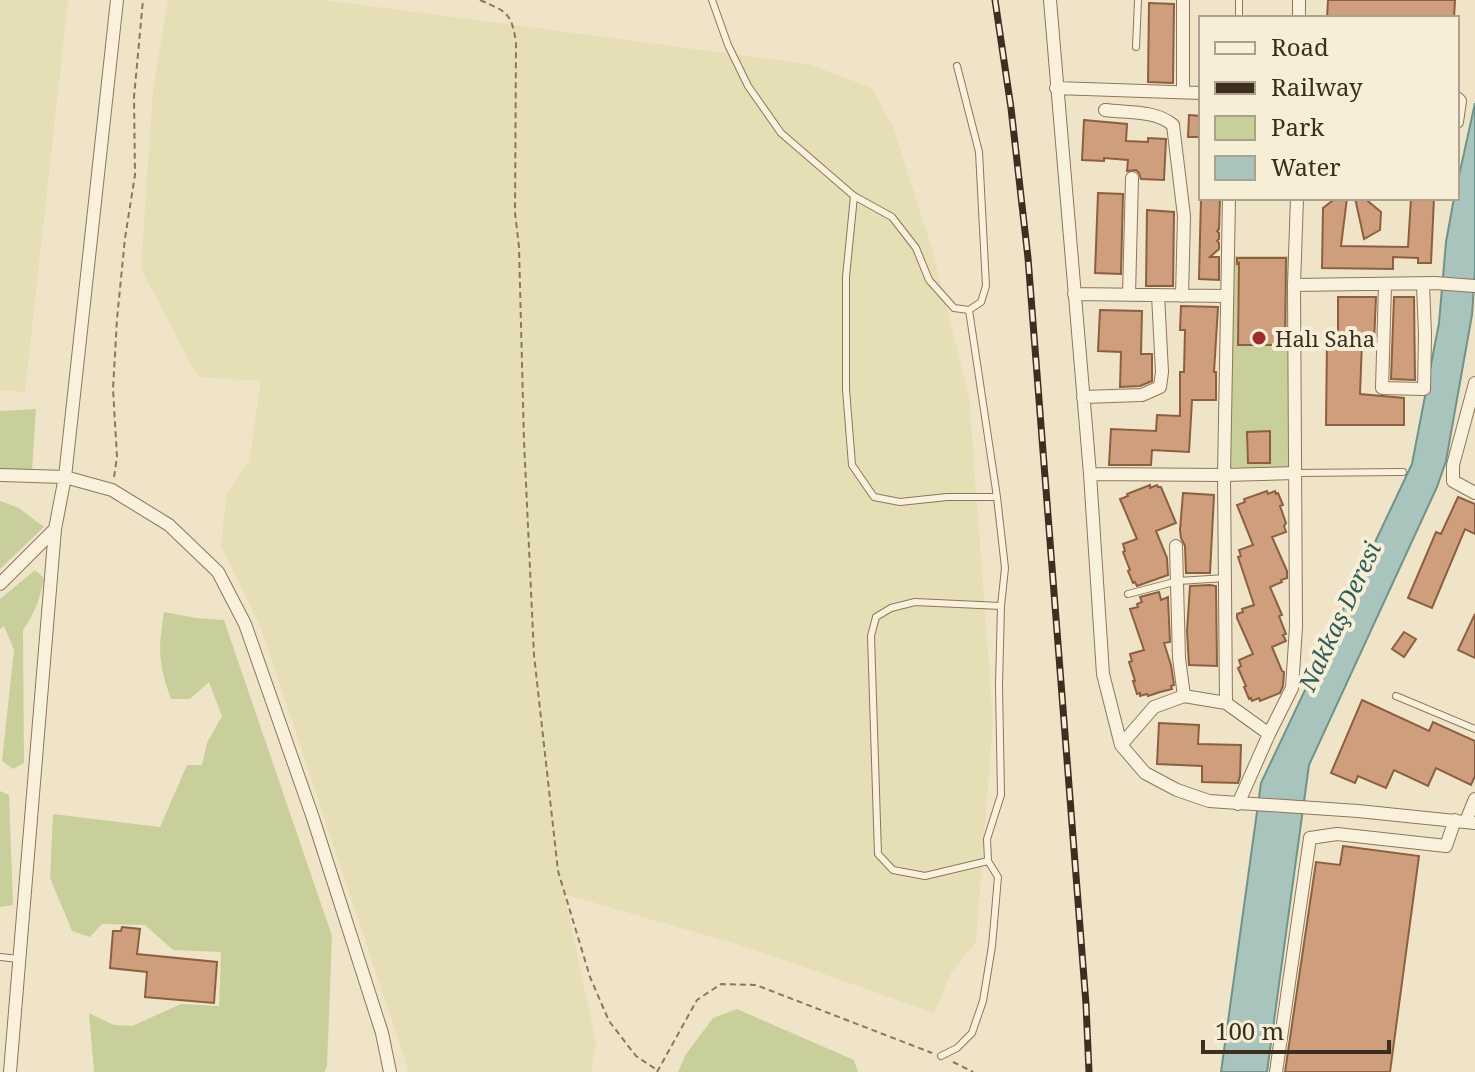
<svg xmlns="http://www.w3.org/2000/svg" width="1475" height="1072" font-family="'Noto Serif',serif">
	<rect width="100%" height="100%" fill="#f0e4c8"/>
	<path fill="#e6deb5" d="M 0,0 L 68,0 L 25,392 L 0,390 Z
		M 168,0 L 324,0 L 808,64 L 872,88 L 893,127 L 933,252 L 969,396 L 993,721 L 976,942 L 951,973 L 934,1013 L 750,948 L 564,894 L 596,1042 L 591,1072 L 409,1072 L 261,628 L 221,546 L 227,493 L 249,462 L 261,381 L 198,377 L 141,269 L 153,90 Z"/>
	<path fill="#c9cf9b" d="M 1228,256 L 1290,256 L 1291,365 L 1288,471 L 1224,467 Z
		M 36,409 L 32,471 L 0,469 L 0,411 Z
		M 0,501 L 19,508 L 44,527 L 0,569 Z
		M 35,570 L 44,578 C 40,599 35,613 23,630 L 24,763 L 13,769 L 2,761 L 14,650 L 4,626 L 0,629 L 0,599 Z
		M 164,612 L 196,618 L 224,620 L 332,936 L 327,1066 L 324,1072 L 94,1072 L 89,1013 L 114,1025 L 132,1026 L 181,1004 L 219,1006 L 221,952 L 173,950 L 145,925 L 102,924 L 90,937 L 72,931 L 50,878 L 53,814 L 160,827 L 187,765 L 202,765 L 207,743 L 222,716 L 209,682 L 190,699 L 171,699 C 158,663 158,650 164,612 Z
		M 0,791 L 9,795 L 13,905 L 0,907 Z
		M 737,1009 L 854,1060 L 858,1072 L 678,1072 L 686,1054 L 713,1018 Z"/>
	<path fill="#a9c4bc" stroke="#6f938a" stroke-width="2" d="M 1475,103 L 1475,271 L 1472,315 L 1446,461 L 1437,487 L 1309,765 L 1267,1072 L 1221,1072 L 1261,783 L 1412,464 L 1439,323 L 1446,242 L 1454,198 L 1457,198 L 1457,185 Z"/>
	<path fill="#cf9f7d" stroke="#8d5f41" stroke-width="2" d="M 1328,0 L 1455,0 L 1454,18 L 1327,18 Z
		M 1149,3 L 1174,4 L 1173,83 L 1148,82 Z
		M 1189,115 L 1201,116 L 1201,137 L 1188,137 Z
		M 1084,120 L 1127,124 L 1126,141 L 1148,142 L 1148,138 L 1166,139 L 1164,180 L 1141,179 L 1139,173 L 1136,170 L 1127,171 L 1128,160 L 1104,158 L 1104,161 L 1082,160 Z
		M 1098,193 L 1123,194 L 1121,274 L 1095,273 Z
		M 1201,198 L 1220,198 L 1219,229 L 1217,231 L 1219,233 L 1219,239 L 1217,241 L 1219,243 L 1219,249 L 1210,257 L 1219,257 L 1219,280 L 1199,279 Z
		M 1336,198 L 1347,198 L 1341,246 L 1408,247 L 1411,198 L 1434,198 L 1431,263 L 1418,263 L 1418,258 L 1393,257 L 1393,269 L 1322,268 L 1323,208 Z
		M 1355,198 L 1364,198 L 1381,212 L 1380,230 L 1364,239 Z
		M 1147,210 L 1174,212 L 1173,286 L 1146,286 Z
		M 1237,258 L 1286,258 L 1285,345 L 1238,345 L 1239,263 L 1237,264 Z
		M 1338,297 L 1376,297 L 1374,342 L 1362,342 L 1360,394 L 1404,398 L 1404,425 L 1326,425 L 1327,342 L 1338,342 Z
		M 1394,297 L 1414,297 L 1415,380 L 1391,379 Z
		M 1181,306 L 1218,307 L 1214,372 L 1216,372 L 1216,400 L 1192,400 L 1189,452 L 1152,450 L 1151,465 L 1109,465 L 1111,429 L 1156,431 L 1157,415 L 1180,416 L 1180,372 L 1184,372 L 1185,330 L 1180,330 Z
		M 1100,310 L 1142,311 L 1141,354 L 1152,354 L 1152,381 L 1140,386 L 1120,387 L 1121,352 L 1098,351 Z
		M 1270,431 L 1270,463 L 1248,463 L 1247,432 Z
		M 1150,485 L 1150,488 L 1157,485 L 1158,487 L 1161,487 L 1176,523 L 1156,531 L 1167,558 L 1168,575 L 1137,586 L 1135,582 L 1133,583 L 1128,571 L 1130,570 L 1123,552 L 1125,551 L 1123,544 L 1137,539 L 1120,499 L 1128,496 L 1127,494 Z
		M 1267,491 L 1268,494 L 1275,491 L 1276,494 L 1278,493 L 1283,505 L 1280,506 L 1286,523 L 1284,526 L 1286,532 L 1272,537 L 1287,571 L 1287,578 L 1281,580 L 1282,582 L 1270,587 L 1282,615 L 1279,616 L 1286,634 L 1283,635 L 1286,641 L 1272,647 L 1282,671 L 1284,672 L 1283,686 L 1280,693 L 1260,701 L 1259,698 L 1252,701 L 1251,698 L 1249,699 L 1244,687 L 1246,686 L 1238,668 L 1241,666 L 1239,660 L 1253,654 L 1237,618 L 1237,614 L 1243,612 L 1242,609 L 1254,605 L 1238,557 L 1241,556 L 1239,550 L 1253,545 L 1237,505 L 1245,502 L 1244,499 Z
		M 1183,493 L 1214,495 L 1210,573 L 1186,573 L 1185,546 L 1181,538 L 1180,530 Z
		M 1458,497 L 1475,504 L 1475,534 L 1465,529 L 1432,608 L 1408,598 L 1436,532 L 1441,534 Z
		M 1210,585 L 1216,586 L 1217,666 L 1189,665 L 1187,631 L 1190,586 Z
		M 1159,592 L 1161,600 L 1168,597 L 1168,599 L 1170,642 L 1164,643 L 1171,665 L 1174,685 L 1171,686 L 1172,689 L 1160,692 L 1148,696 L 1147,694 L 1140,696 L 1140,693 L 1137,694 L 1133,681 L 1135,681 L 1129,662 L 1132,661 L 1130,654 L 1144,650 L 1130,609 L 1138,607 L 1137,604 L 1142,602 L 1140,597 Z
		M 1475,614 L 1475,658 L 1458,650 Z
		M 1404,632 L 1416,639 L 1404,657 L 1392,649 Z
		M 1362,700 L 1429,731 L 1433,722 L 1475,741 L 1475,776 L 1471,785 L 1436,768 L 1428,786 L 1394,770 L 1386,788 L 1358,776 L 1355,783 L 1331,773 Z
		M 1159,723 L 1199,725 L 1198,744 L 1241,745 L 1240,776 L 1238,783 L 1202,782 L 1202,766 L 1157,764 Z
		M 1343,846 L 1419,856 L 1390,1072 L 1285,1072 L 1316,862 L 1340,865 Z
		M 122,927 L 140,929 L 137,954 L 217,962 L 214,1003 L 145,997 L 147,972 L 110,968 L 113,931 L 121,931 Z"/>
	<g fill="none" stroke-linecap="round" stroke-linejoin="round">
		<g stroke="#8d765c" stroke-width="8">
			<path id="lane" d="M 712,0 L 728,45 L 748,86 L 781,133 L 854,196 L 892,217 L 916,248 L 929,280 L 954,308 L 969,310 L 981,302 L 986,286 L 979,152 L 957,66
				M 1239,18 L 1239,0
				M 1136,47 L 1138,0
				M 854,196 L 846,277 L 846,389 L 852,465 L 874,497 L 900,502 L 947,497 L 997,497
				M 1295,473 L 1403,472
				M 1128,594 L 1178,581 L 1226,578
				M 1396,696 L 1475,729
				M 988,861 L 925,876 L 893,870 L 878,854 L 871,636 L 876,617 L 891,608 L 915,602 L 1001,606
				M 0,957 L 19,959
				M 941,1056 L 957,1048 L 972,1033 L 983,1001 L 992,946 L 998,877 L 988,861 L 987,839 L 1001,795 L 999,685 L 1001,606 L 1005,568 L 997,497 L 969,310"/>
		</g>
		<g stroke="#8d765c" stroke-width="14">
			<path id="street" d="M 1050,0 L 1090,474 L 1103,674 L 1121,745 L 1145,773 L 1177,790 L 1209,801 L 1358,811 L 1475,823
				M 1183,0 L 1183,92
				M 1299,0 L 1299,18
				M 1056,88 L 1201,93
				M 1457,98 L 1460,101 L 1457,122
				M 1105,110 C 1127,113 1155,110 1173,125 L 1184,216 L 1182,296
				M 1294,285 L 1435,283 L 1475,286
				M 1385,285 L 1382,388 L 1424,389 L 1425,335 L 1423,284
				M 1074,294 L 1226,296
				M 1129,295 L 1132,178
				M 1475,383 L 1453,465 L 1453,481 L 1475,493
				M 1083,397 L 1142,395 L 1160,387 L 1162,372 L 1158,295
				M 1090,474 L 1224,475 L 1295,473
				M 0,475 L 65,477 L 112,490 L 169,525 L 218,572 L 245,624 L 313,818 L 382,1033 L 390,1072
				M 1176,546 L 1179,658 L 1184,696
				M 0,584 L 55,529
				M 1226,703 L 1224,475 L 1229,198
				M 1121,745 L 1154,707 L 1184,696 L 1226,703 L 1269,734
				M 1238,804 L 1269,734 L 1292,688 L 1296,627 L 1294,285 L 1297,198
				M 1466,821 L 1475,799
				M 10,1072 L 55,529 L 65,477 L 117,0
				M 1276,1072 L 1310,838 L 1337,834 L 1446,846 L 1455,820"/>
		</g>
		<path stroke="#8d765c" stroke-width="2" stroke-dasharray="6 4" stroke-linecap="butt" d="M 480,0 C 507,12 511,12 516,42 L 515,213 L 519,247 L 524,441 L 534,655 L 558,871 L 590,977 L 609,1021 L 636,1056 L 657,1070
			M 114,477 L 117,457 L 113,389 L 117,319 L 125,238 L 135,175 L 134,97 L 143,0
			M 953,1062 L 973,1072
			M 657,1072 L 697,1000 L 721,984 L 756,985 L 932,1053"/>
		<use href="#lane" stroke="#faf1dc" stroke-width="6"/>
		<use href="#street" stroke="#faf1dc" stroke-width="12"/>
		<g stroke="#3d2e20" stroke-width="7">
			<path id="rail" d="M 995,0 L 1011,108 L 1028,258 L 1086,1004 L 1089,1072"/>
		</g>
		<use href="#rail" stroke="#f7eed8" stroke-width="4" stroke-dasharray="12" stroke-linecap="butt"/>
	</g>
	<circle fill="#9e2a2b" stroke="#f7eed8" stroke-width="3" cx="1259" cy="338" r="8"/>
	<g text-anchor="middle" dominant-baseline="central" stroke-width="8" stroke-linejoin="round" paint-order="stroke">
		<g font-size="22" fill="#3d2e20" stroke="#f7eed8" text-anchor="start">
			<text x="1275" y="338">Halı Saha</text>
		</g>
		<g font-size="24" font-style="italic" fill="#2f5d5a" stroke="#f7eed8">
			<text transform="translate(1339 616) rotate(-65)">Nakkaş Deresi</text>
		</g>
	</g>
	<rect x="1199" y="16" width="260" height="184" fill="#f7eed8" stroke="#ada18e" stroke-width="2"/>
	<rect x="1215" y="42" width="40" height="12" fill="#faf1dc" stroke="#ada18e" stroke-width="2"/>
	<text x="1271" y="56" font-size="24" fill="#3d2e20">Road</text>
	<rect x="1215" y="82" width="40" height="12" fill="#3d2e20" stroke="#ada18e" stroke-width="2"/>
	<text x="1271" y="96" font-size="24" fill="#3d2e20">Railway</text>
	<rect x="1215" y="116" width="40" height="24" fill="#c9cf9b" stroke="#ada18e" stroke-width="2"/>
	<text x="1271" y="136" font-size="24" fill="#3d2e20">Park</text>
	<rect x="1215" y="156" width="40" height="24" fill="#a9c4bc" stroke="#ada18e" stroke-width="2"/>
	<text x="1271" y="176" font-size="24" fill="#3d2e20">Water</text>
	<path d="M1203 1040v12h186v-12" fill="none" stroke="#3d2e20" stroke-width="4"/>
	<text x="1215" y="1040" font-size="24" fill="#3d2e20" stroke="#f7eed8" stroke-width="6" paint-order="stroke">100 m</text>
</svg>
